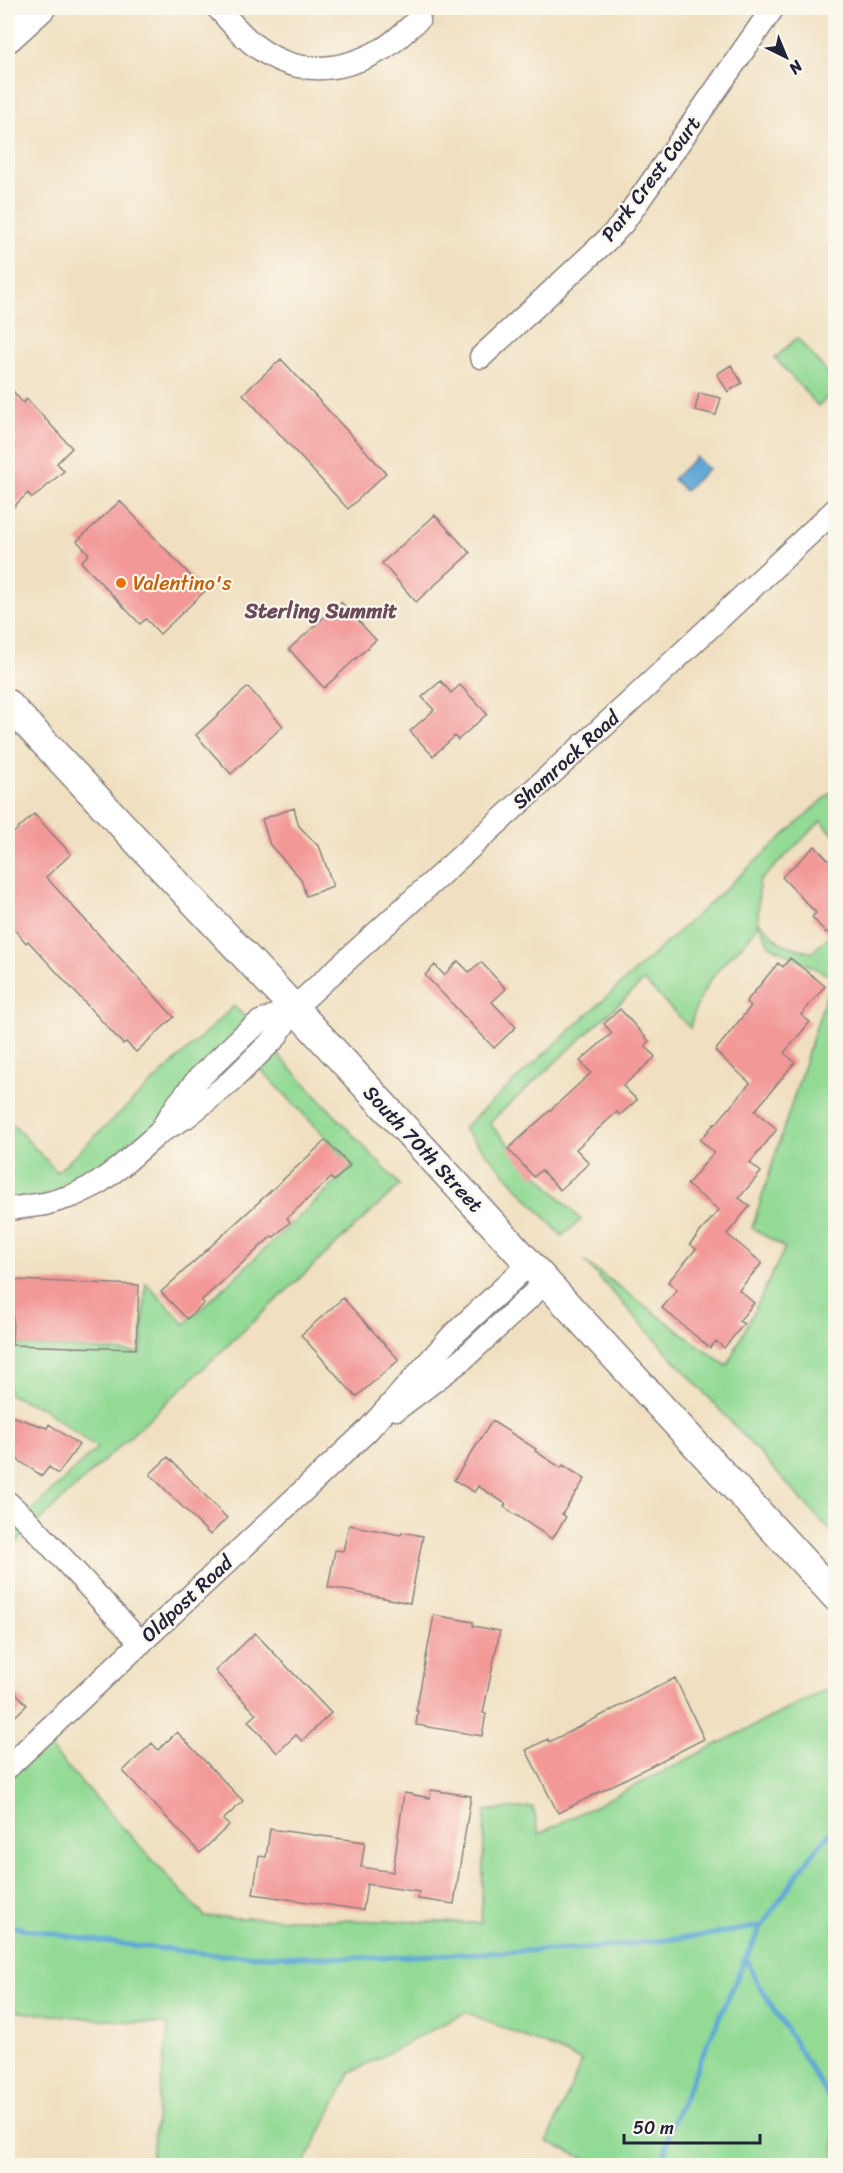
<svg xmlns="http://www.w3.org/2000/svg" width="843" height="2173" font-family="Sriracha,sans-serif">
	<rect width="100%" height="100%" fill="#fbf7ec"/>
	<filter id="ink" filterUnits="userSpaceOnUse"><feTurbulence type="fractalNoise" baseFrequency=".0167" numOctaves="2"/><feDisplacementMap in="SourceGraphic" scale="12" xChannelSelector="R" yChannelSelector="G"/><feConvolveMatrix kernelMatrix="1 2 1 2 8 2 1 2 1" color-interpolation-filters="sRGB"/></filter>
	<filter id="wash" filterUnits="userSpaceOnUse"><feTurbulence type="fractalNoise" baseFrequency=".008" numOctaves="4" result="noise"/><feDisplacementMap in="SourceGraphic" scale="24" xChannelSelector="R" yChannelSelector="G"/><feGaussianBlur stdDeviation="1.35" result="paint"/><feColorMatrix in="noise" values="0 0 0 0 0 0 0 0 0 0 0 0 0 0 0 0 0 1.4 0 .05"/><feComposite in="paint" operator="in"/></filter>
	<g filter="url(#wash)">
		<rect width="100%" height="100%" fill="#f0e0c1"/>
		<path fill="#93da95" stroke="#5a7e68" stroke-width="1.5" d="M 797,338 L 835,381 L 835,390 L 818,406 L 775,358 Z
			M 835,789 L 835,836 L 821,821 L 759,882 L 758,921 L 781,943 L 812,953 L 835,930 L 835,1536 L 584,1261 L 727,1366 L 785,1248 L 752,1228 L 832,977 L 769,945 L 758,922 C 752,940 734,951 722,965 C 706,984 695,1004 690,1028 L 644,981 L 489,1123 L 581,1220 L 562,1236 L 463,1128 Z
			M 234,1006 L 254,1027 L 120,1167 L 8,1209 L 8,1119 L 57,1172 Z
			M 269,1045 L 400,1185 L 8,1550 L 8,1533 L 97,1448 L 44,1409 L 8,1394 L 8,1344 L 141,1353 L 146,1283 L 185,1324 L 353,1166 L 253,1061 Z
			M 835,1685 L 835,2165 L 600,2165 L 547,2142 L 582,2061 L 466,2012 L 350,2073 L 304,2165 L 150,2165 L 169,2025 L 19,2012 L 8,2002 L 8,1767 L 40,1737 L 205,1917 L 481,1923 L 485,1811 L 533,1807 L 539,1834 Z"/>
		<path fill="#5da7d5" stroke="#406488" stroke-width="1.5" d="M 696,457 L 708,469 L 685,491 L 673,479 Z"/>
		<g fill="none" stroke-linecap="round" stroke-linejoin="round">
			<path stroke="#5da7d5" stroke-width="5" d="M 8,1926 L 104,1942 L 218,1955 L 370,1958 L 595,1948 L 708,1935 L 762,1926
				M 746,1957 L 755,1979 L 836,2109
				M 662,2166 L 670,2129 L 746,1957 L 762,1926 L 803,1866 L 836,1825"/>
		</g>
		<g id="blocks">
			<path fill="#f29897" d="M 281,359 L 386,473 L 348,509 L 243,394 Z
				M 731,365 L 742,383 L 728,392 L 717,374 Z
				M 8,385 L 23,403 L 27,399 L 72,448 L 57,463 L 64,471 L 39,493 L 32,498 L 28,493 L 8,512 Z
				M 699,393 L 721,398 L 716,415 L 695,410 Z
				M 120,501 L 205,591 L 160,634 L 146,619 L 140,624 L 81,562 L 89,554 L 77,541 Z
				M 435,515 L 470,553 L 416,602 L 382,563 Z
				M 341,602 L 376,640 L 324,688 L 289,649 Z
				M 441,681 L 451,693 L 460,685 L 487,714 L 458,740 L 455,736 L 433,756 L 410,731 L 434,710 L 422,697 Z
				M 248,687 L 283,726 L 231,774 L 196,735 Z
				M 294,808 L 299,826 L 320,848 L 333,886 L 306,896 L 301,879 L 270,845 L 262,819 Z
				M 34,814 L 71,854 L 46,877 L 174,1017 L 136,1052 L 126,1042 L 123,1044 L 28,941 L 26,943 L 8,922 L 8,838 Z
				M 815,846 L 836,868 L 836,924 L 826,933 L 812,917 L 816,913 L 782,877 Z
				M 790,958 L 825,986 L 801,1015 L 810,1022 L 784,1053 L 795,1062 L 755,1111 L 777,1129 L 750,1163 L 761,1172 L 739,1198 L 750,1206 L 727,1234 L 762,1263 L 739,1290 L 754,1303 L 739,1321 L 744,1324 L 724,1348 L 716,1341 L 710,1348 L 662,1308 L 677,1290 L 668,1282 L 696,1249 L 690,1244 L 719,1210 L 687,1185 L 714,1152 L 700,1140 L 715,1123 L 716,1124 L 750,1083 L 715,1051 L 751,1006 L 746,1002 L 778,963 L 783,967 Z
				M 458,961 L 469,972 L 481,962 L 506,989 L 492,1002 L 516,1027 L 494,1048 L 425,975 L 435,965 L 444,975 Z
				M 620,1009 L 649,1041 L 645,1045 L 655,1057 L 623,1086 L 637,1100 L 620,1115 L 617,1112 L 576,1149 L 589,1163 L 560,1190 L 541,1170 L 534,1177 L 508,1149 L 591,1073 L 580,1061 L 612,1033 L 604,1024 Z
				M 326,1140 L 350,1166 L 334,1181 L 331,1178 L 287,1218 L 290,1222 L 274,1237 L 272,1236 L 201,1301 L 204,1303 L 187,1319 L 161,1292 Z
				M 14,1280 L 139,1285 L 136,1349 L 12,1345 Z
				M 343,1298 L 399,1360 L 356,1397 L 301,1335 Z
				M 8,1415 L 47,1428 L 49,1424 L 79,1445 L 58,1474 L 49,1467 L 42,1476 L 8,1453 Z
				M 492,1421 L 536,1449 L 535,1451 L 561,1468 L 563,1465 L 585,1479 L 562,1514 L 566,1517 L 552,1539 L 504,1507 L 506,1504 L 478,1486 L 474,1492 L 454,1480 Z
				M 168,1457 L 227,1518 L 210,1535 L 150,1474 Z
				M 349,1525 L 401,1535 L 402,1532 L 423,1536 L 410,1603 L 328,1587 L 335,1550 L 343,1551 Z
				M 434,1615 L 473,1622 L 473,1626 L 500,1631 L 483,1713 L 486,1714 L 482,1736 L 416,1725 L 418,1711 L 416,1711 Z
				M 255,1633 L 331,1713 L 302,1741 L 296,1735 L 277,1753 L 248,1721 L 256,1714 L 215,1671 Z
				M 675,1678 L 704,1739 L 558,1813 L 526,1750 L 548,1739 L 549,1742 Z
				M 8,1684 L 27,1705 L 8,1723 Z
				M 177,1732 L 243,1801 L 223,1820 L 229,1825 L 200,1853 L 123,1771 L 152,1743 L 158,1750 Z
				M 431,1790 L 471,1796 L 454,1904 L 418,1899 L 419,1892 L 367,1884 L 363,1910 L 253,1894 L 259,1856 L 266,1857 L 270,1829 L 365,1842 L 361,1867 L 393,1872 L 404,1793 L 430,1798 Z"/>
		</g>
	</g>
	<g filter="url(#ink)">
		<use href="#blocks" fill-opacity="0" stroke="#89817e" stroke-width="1.5"/>
		<g fill="none" stroke-linecap="round" stroke-linejoin="round">
			<g stroke="#89817e" stroke-width="25">
				<path id="minor" d="M 218,8 C 230,21 242,37 257,47 C 296,76 338,73 379,51 C 394,44 407,29 419,19
					M 481,357 L 608,239 L 623,223 L 773,8
					M 162,1128 L 177,1105 L 198,1079 L 247,1032 L 260,1022 L 294,1008
					M 8,1209 L 45,1204 L 72,1196 L 97,1184 L 120,1167 L 160,1132 L 186,1117 L 229,1083 L 275,1038 L 294,1008 L 628,704 L 836,509
					M 397,1409 L 463,1359 L 546,1282
					M 8,1503 L 29,1522 L 141,1643
					M 8,1767 L 367,1431 L 451,1337 L 529,1264"/>
			</g>
			<g stroke="#89817e" stroke-width="31">
				<path id="major" d="M 8,38 L 41,8
					M 8,704 L 294,1008 L 836,1597"/>
			</g>
			<use href="#minor" stroke="#fff" stroke-width="22"/>
			<use href="#major" stroke="#fff" stroke-width="28"/>
		</g>
	</g>
	<circle fill="#e8710a" stroke="#fbf7ec" stroke-width="2" cx="121" cy="583" r="6"/>
	<g text-anchor="middle" dominant-baseline="central" stroke-width="4.5" stroke-linejoin="round" paint-order="stroke">
		<g font-size="20" fill="#22223b" stroke="#fbf7ec">
			<text transform="translate(651 179) rotate(-53)">Park Crest Court</text>
			<text transform="translate(566 760) rotate(-42)">Shamrock Road</text>
			<text transform="translate(423 1149) rotate(47)">South 70th Street</text>
			<text transform="translate(187 1599) rotate(-43)">Oldpost Road</text>
		</g>
		<g font-size="20" fill="#c56008" stroke="#fbf7ec" text-anchor="start">
			<text x="133" y="583">Valentino's</text>
		</g>
		<g font-size="21" font-weight="bold" fill="#6b4b5b" stroke="#fbf7ec">
			<text x="321" y="611">Sterling Summit</text>
		</g>
	</g>
	<rect width="843" height="2173" fill="none" stroke="#fbf7ec" stroke-width="30"/>
	<g transform="translate(786 57) rotate(137)" stroke="#fbf7ec" stroke-width="4.5" paint-order="stroke">
	<path d="M0-4.5L10 22L0 15L-10 22Z" fill="#22223b"/>
	<text y="-9" font-size="16" font-weight="bold" text-anchor="middle" fill="#22223b">N</text>
	</g>
	<path d="M624 2134v9h136v-9" fill="none" stroke="#22223b" stroke-width="3"/>
	<text x="633" y="2134" font-size="18" fill="#22223b" stroke="#fbf7ec" stroke-width="4.5" paint-order="stroke">50 m</text>
</svg>
